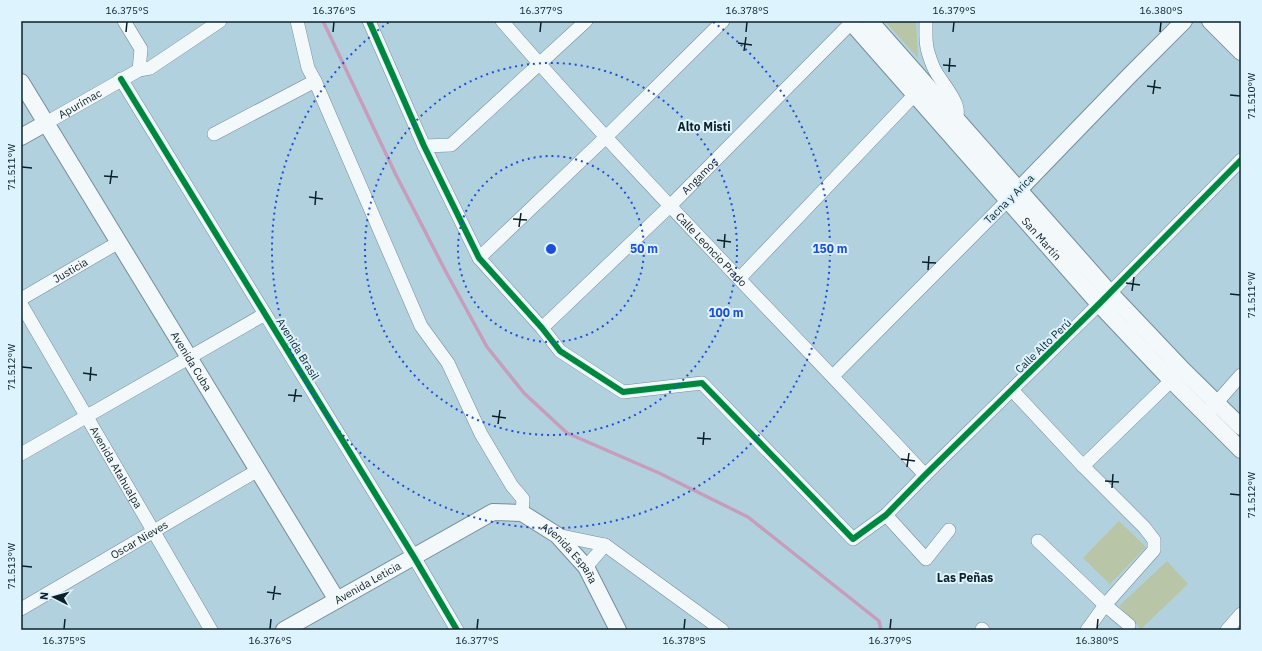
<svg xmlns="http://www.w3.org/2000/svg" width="1262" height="651" font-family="'IBM Plex Sans',sans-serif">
	<rect width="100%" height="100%" fill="#b2d1df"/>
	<path fill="#b8c5a6" d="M 885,21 L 916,21 L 918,58 Z
		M 1119,521 L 1146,547 L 1110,584 L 1083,558 Z
		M 1167,561 L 1188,584 L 1141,629 L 1119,606 Z"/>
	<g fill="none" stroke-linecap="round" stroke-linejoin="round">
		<path stroke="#c69dbb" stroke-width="3.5" d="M 323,21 L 396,175 L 446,272 L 487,347 L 524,393 L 567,433 L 659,473 L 748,517 L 879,621 L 881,630"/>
		<g stroke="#758d98" stroke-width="14">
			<g id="minor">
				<path d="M 124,21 L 141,49 L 139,70"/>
				<path d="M 297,21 L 308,68 L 315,81 L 421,326 L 448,363 L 481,434 L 512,486 L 523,499 L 522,513"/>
				<path d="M 369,21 L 424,146 L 479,258 L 542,328 L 560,351 L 623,392 L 702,383 L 853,539 L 886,515 L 925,475 L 1099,304 L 1241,160"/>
				<path id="s1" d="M 502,21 C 637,177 784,323 925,475"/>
				<path d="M 926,21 C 926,31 925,43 928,52 C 930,58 932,66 936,72 C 943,85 967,109 953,122"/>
				<path d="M 121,79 L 414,557 L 457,630"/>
				<path id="s2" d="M 46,123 L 139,70 L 150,68 L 220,21"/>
				<path d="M 214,134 L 315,81"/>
				<path d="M 424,146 L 451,145 L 586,21"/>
				<path d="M 479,258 L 606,137 L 723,21"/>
				<path d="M 740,278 L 921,88"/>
				<path id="s3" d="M 21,299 L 119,242"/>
				<path id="s4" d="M 21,304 L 211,630"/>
				<path id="s5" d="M 542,328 L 671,205 L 853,21"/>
				<path d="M 833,376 L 1008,200"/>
				<path d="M 1012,390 L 1083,466 L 1144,527 L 1154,540 L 1154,550 L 1105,605 L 1087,630"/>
				<path d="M 1211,409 L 1241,375"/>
				<path d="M 21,454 L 265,314"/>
				<path d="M 1083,466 L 1178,374"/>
				<path d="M 886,515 L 926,559 L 949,530"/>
				<path d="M 557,535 L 605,545 L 722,630"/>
				<path d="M 1038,541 L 1105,605 L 1129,625"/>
				<path d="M 586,567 L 605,545"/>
				<path id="s6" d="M 21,609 L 258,470"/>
				<path d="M 982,629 L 983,630"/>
				<path d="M 1227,630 L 1241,614"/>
			</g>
		</g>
		<g stroke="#758d98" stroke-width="18">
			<g id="tertiary">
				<path id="s7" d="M 850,21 L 1099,304 L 1171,380 L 1241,450"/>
				<path d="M 870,21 L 1110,293 L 1183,370 L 1241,427"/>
				<path d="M 1210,21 L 1241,52"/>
				<path d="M 1230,21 L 1241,32"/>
				<path id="s8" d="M 21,82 L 337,600"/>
				<path d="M 21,137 L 46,123"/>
				<path d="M 1012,197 L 1130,75 L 1184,21"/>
				<path id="s9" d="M 284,630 L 493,512 L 522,513 L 557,535 L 586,567 L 618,630"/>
			</g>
		</g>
		<use href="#minor" stroke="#f3f8fa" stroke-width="13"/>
		<use href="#tertiary" stroke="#f3f8fa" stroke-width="16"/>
		<g stroke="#ddf3fd" stroke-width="8">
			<path id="cycleway" d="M 369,21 L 424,146 L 479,258 L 542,328 L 560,351 L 623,392 L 702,383 L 853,539 L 886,515 L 925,475 L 1099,304 L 1241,160
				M 121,79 L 414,557 L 457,630"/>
		</g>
		<use href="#cycleway" stroke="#00873e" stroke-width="6"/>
	</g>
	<path fill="none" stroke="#0a202a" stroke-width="1.5" d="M 126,32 L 127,22M 333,32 L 334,22M 540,32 L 541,22M 746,32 L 747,22M 953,32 L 954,22M 1160,32 L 1161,22M 738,43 L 752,45M 744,51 L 746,37M 943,65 L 956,66M 949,72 L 950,58M 1147,86 L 1161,88M 1153,94 L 1155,80M 1230,95 L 1240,96M 22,167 L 32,168M 104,176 L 118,177M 110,184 L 112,170M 309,197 L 323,199M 315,205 L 316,191M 513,219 L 527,220M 519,227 L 521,213M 717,240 L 731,242M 724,248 L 725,234M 922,262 L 936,263M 928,270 L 929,256M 1126,283 L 1140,285M 1132,291 L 1134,277M 1230,294 L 1240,295M 22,367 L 32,368M 83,373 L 97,375M 90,381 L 91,367M 288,395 L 302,396M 294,402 L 296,389M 492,416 L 506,418M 498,424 L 500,410M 697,438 L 711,439M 703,445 L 704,432M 901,459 L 915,461M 907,467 L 909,453M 1105,481 L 1119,482M 1112,488 L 1113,474M 1230,494 L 1240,495M 22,566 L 32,567M 267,592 L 281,594M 273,600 L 275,586M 64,629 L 65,619M 270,629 L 271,619M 477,629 L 478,619M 684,629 L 685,619M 890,629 L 891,619M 1097,629 L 1098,619"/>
	<g fill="none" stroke="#1d4ed8" stroke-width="2" stroke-dasharray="2 4">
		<circle cx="551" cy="249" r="93"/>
		<circle cx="551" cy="249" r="186"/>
		<path d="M713 22A279 279 0 1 1 389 22"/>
	</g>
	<g text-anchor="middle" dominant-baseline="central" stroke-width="4" stroke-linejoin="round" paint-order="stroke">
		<g font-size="11" fill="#0a202a" stroke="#ddf3fd">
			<text stroke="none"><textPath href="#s2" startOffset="39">Apurímac</textPath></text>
			<text stroke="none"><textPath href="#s5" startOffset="219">Angamos</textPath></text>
			<text transform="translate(1009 199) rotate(-45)">Tacna y Arica</text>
			<text stroke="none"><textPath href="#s7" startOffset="290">San Martín</textPath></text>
			<text stroke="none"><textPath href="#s1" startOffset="310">Calle Leoncio Prado</textPath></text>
			<text stroke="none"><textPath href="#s3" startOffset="57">Justicia</textPath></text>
			<text transform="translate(1043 346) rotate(-44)">Calle Alto Perú</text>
			<text transform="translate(298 349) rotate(58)">Avenida Brasil</text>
			<text stroke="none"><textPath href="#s8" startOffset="327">Avenida Cuba</textPath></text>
			<text stroke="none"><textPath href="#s4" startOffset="189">Avenida Atahualpa</textPath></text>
			<text stroke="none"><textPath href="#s6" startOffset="137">Oscar Nieves</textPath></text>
			<text stroke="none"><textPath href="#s9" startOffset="332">Avenida España</textPath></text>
			<text stroke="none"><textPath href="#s9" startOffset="96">Avenida Leticia</textPath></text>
		</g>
		<g font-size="12" font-weight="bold" fill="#0a202a" stroke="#ddf3fd">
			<text x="704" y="126">Alto Misti</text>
			<text x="965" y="577">Las Peñas</text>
		</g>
	</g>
	<circle cx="551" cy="249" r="6" fill="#1d4ed8" stroke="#ddf3fd" stroke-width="2"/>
	<g font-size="12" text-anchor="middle" font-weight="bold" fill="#1d4ed8" stroke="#ddf3fd" stroke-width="4" stroke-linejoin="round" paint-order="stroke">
		<text x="644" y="253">50 m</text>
		<text x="830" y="253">150 m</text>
		<text x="726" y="317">100 m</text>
	</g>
	<rect width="1262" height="651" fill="none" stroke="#ddf3fd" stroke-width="44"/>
	<g transform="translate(54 597) rotate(276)" stroke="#ddf3fd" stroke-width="3" paint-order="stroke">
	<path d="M0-3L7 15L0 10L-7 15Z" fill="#0a202a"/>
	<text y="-6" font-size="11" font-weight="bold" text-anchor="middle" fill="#0a202a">N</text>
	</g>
	<rect x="22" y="22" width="1218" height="607" fill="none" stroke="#0a202a" stroke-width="1.5"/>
	<g font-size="10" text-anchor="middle" fill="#0a202a">
		<text x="127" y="14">16.375°S</text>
		<text x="334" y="14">16.376°S</text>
		<text x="541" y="14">16.377°S</text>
		<text x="747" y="14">16.378°S</text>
		<text x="954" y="14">16.379°S</text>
		<text x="1161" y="14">16.380°S</text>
		<text transform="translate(1251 96) rotate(-90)" y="4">71.510°W</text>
		<text transform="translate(11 167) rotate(-90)" y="4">71.511°W</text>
		<text transform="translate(1251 295) rotate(-90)" y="4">71.511°W</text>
		<text transform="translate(11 367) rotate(-90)" y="4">71.512°W</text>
		<text transform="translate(1251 495) rotate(-90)" y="4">71.512°W</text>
		<text transform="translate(11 566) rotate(-90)" y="4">71.513°W</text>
		<text x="64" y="644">16.375°S</text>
		<text x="270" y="644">16.376°S</text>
		<text x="477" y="644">16.377°S</text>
		<text x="684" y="644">16.378°S</text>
		<text x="890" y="644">16.379°S</text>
		<text x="1097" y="644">16.380°S</text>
	</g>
</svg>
